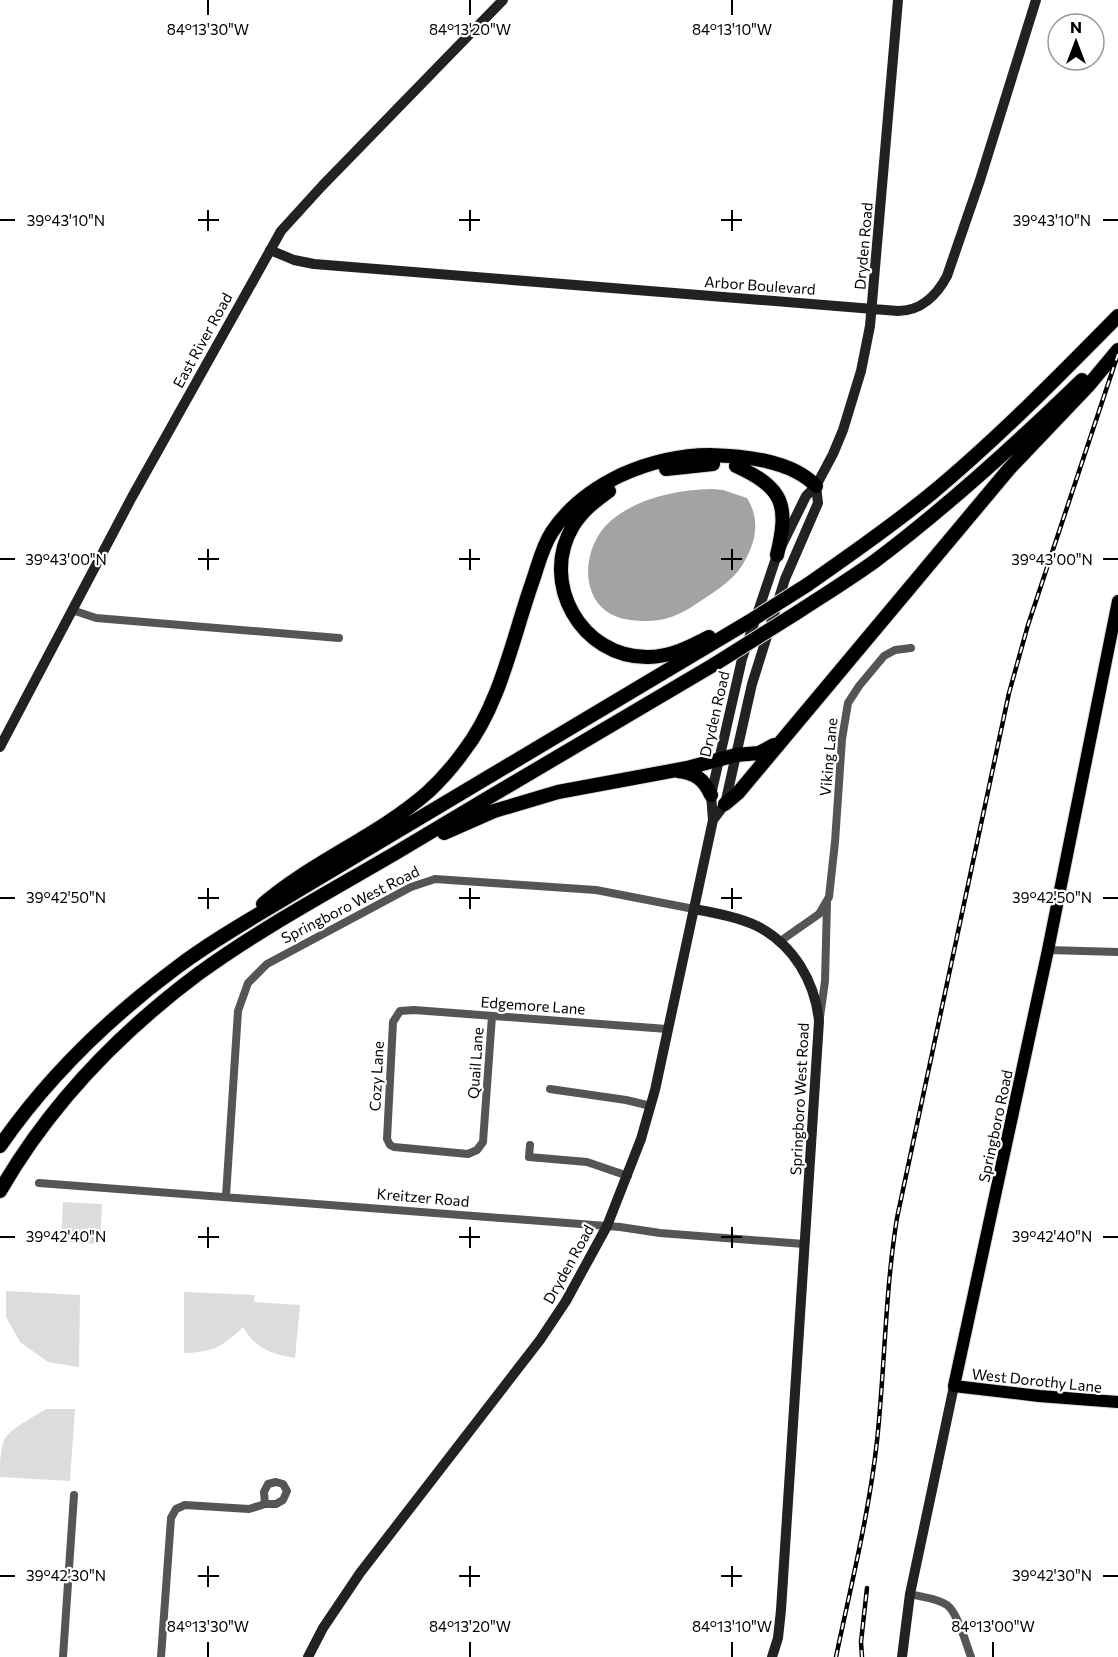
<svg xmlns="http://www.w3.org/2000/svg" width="1118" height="1657" font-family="Commissioner,sans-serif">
<rect width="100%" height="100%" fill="#fff"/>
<path fill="#dcdcdc" d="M63 1202 102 1204 100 1244 61 1242Z
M6 1291 80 1295 79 1367 48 1362 20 1342 6 1317Z
M184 1292 255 1295 254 1302 300 1305 295 1358C271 1354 256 1349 243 1327 222 1347 214 1352 184 1353Z
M46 1409H75L70 1481 0 1477C0 1466 0 1450 4 1440 12 1427 34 1417 46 1409Z"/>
<path fill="#a3a3a3" d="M712 489 723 490 747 498C762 522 755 547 739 570 728 584 711 594 696 604 679 616 662 622 641 621 629 620 617 619 606 611 577 589 586 540 613 519 641 497 677 490 712 489Z"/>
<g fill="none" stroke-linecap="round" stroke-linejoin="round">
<g stroke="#dbdbdb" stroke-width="14">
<path id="primary" d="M1118 601 1048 950 954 1386 1039 1396 1118 1402"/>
</g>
<g stroke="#dbdbdb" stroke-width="16">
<path id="highway" d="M736 466C784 488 789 505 777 555
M666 469 713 464
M609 491C595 501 582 511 573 526 539 582 581 658 648 657 670 657 690 647 709 637
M807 585C850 555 892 526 932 493 997 439 1059 376 1118 316
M798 612C824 595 850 579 875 561 948 506 1017 443 1082 380
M678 771C695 773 704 779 711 795
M725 804 738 793 1009 469 1088 386 1118 350
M444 833 494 811 558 792 687 768 736 755 759 753 774 745
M263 904C313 861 378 836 428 792 441 780 454 765 464 751 500 705 513 637 532 583 538 566 542 547 552 532 569 506 594 488 621 475 648 463 680 455 710 455 744 456 791 460 816 486
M0 1146C47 1078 109 1018 176 968 214 939 258 915 299 890L755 618
M0 1191C49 1106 119 1033 198 974 261 928 331 891 399 851 504 788 610 726 715 664"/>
</g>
<path stroke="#555" stroke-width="8" d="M72 610 96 618 339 638
M779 942 819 914 829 897 835 842 842 739 848 703 859 686 884 656 895 650 911 648
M1048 950 1118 952
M492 1016 483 1142 477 1150 468 1154 394 1147 390 1145 387 1139 393 1022 400 1011 414 1010 667 1029
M820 1017 825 981 827 903
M550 1089 626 1100 651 1106
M530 1145 529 1157 587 1162 628 1176
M39 1183 620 1227 660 1233 804 1244
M226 1196 238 1011 248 983 267 964 411 887 435 879 596 890 694 909
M910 1594C921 1597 937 1598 947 1605 958 1613 966 1644 971 1657
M63 1657 74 1495
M161 1657 171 1518 176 1509 185 1505 249 1509 265 1504H276L283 1500 287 1491 283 1484 276 1482 268 1484 264 1492 265 1504"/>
<path stroke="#222" stroke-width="10" d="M270 250 294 260 314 264 898 311C921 311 937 295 947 276L980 180 1036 0
M0 747 132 497 281 231 322 186 503 0
M713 820 725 804 752 684 785 579 818 503 816 486
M694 909C715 913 738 917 757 926 794 945 815 982 819 1021L781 1610 778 1638 772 1657
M308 1657 323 1628 360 1573 540 1340 566 1301 607 1226 641 1139 655 1090 713 820 711 795 742 659 777 555 806 496 816 486 833 454 843 430 861 371 870 326 898 0
M902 1657 910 1594 954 1386"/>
<use href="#primary" stroke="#000" stroke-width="12"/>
<use href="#highway" stroke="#000" stroke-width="14"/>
<g stroke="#000" stroke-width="4.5">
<path id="rail" d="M836 1657C851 1585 869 1514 877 1441 885 1366 885 1292 897 1218L1009 693 1028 625 1118 354
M862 1657 861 1642 867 1588"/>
</g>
<use href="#rail" stroke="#fff" stroke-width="2" stroke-dasharray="7" stroke-linecap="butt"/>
<g stroke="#dbdbdb" stroke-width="16" stroke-linecap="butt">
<path id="highway-bridge" d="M755 618 807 585
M715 664 798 612"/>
</g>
<use href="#highway-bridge" stroke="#000" stroke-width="14"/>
</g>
<path fill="none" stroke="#000" stroke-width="2" d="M208 0V15M470 0V15M732 0V15M208 210V231M470 210V231M732 210V231M0 220H15M198 220H219M459 220H480M721 220H742M1103 220H1118M208 549V570M470 549V570M732 549V570M0 559H15M198 559H219M459 559H480M721 559H742M1103 559H1118M208 888V909M470 888V909M732 888V909M0 898H15M198 898H219M459 898H480M721 898H742M1103 898H1118M208 1227V1248M470 1227V1248M732 1227V1248M0 1237H15M198 1237H219M459 1237H480M721 1237H742M1103 1237H1118M208 1566V1587M470 1566V1587M732 1566V1587M0 1576H15M198 1576H219M459 1576H480M721 1576H742M1103 1576H1118M208 1642V1657M470 1642V1657M732 1642V1657M993 1642V1657"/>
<g text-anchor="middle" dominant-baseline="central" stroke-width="4.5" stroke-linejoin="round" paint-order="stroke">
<g font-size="15" fill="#000" stroke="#fff">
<text transform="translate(863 246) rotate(-85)">Dryden Road</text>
<text transform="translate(760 285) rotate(4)">Arbor Boulevard</text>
<text transform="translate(202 340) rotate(-61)">East River Road</text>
<text transform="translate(714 714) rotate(-77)">Dryden Road</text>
<text transform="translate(828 757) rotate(-85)">Viking Lane</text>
<text transform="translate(350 904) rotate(-27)">Springboro West Road</text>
<text transform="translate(533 1005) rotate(4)">Edgemore Lane</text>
<text transform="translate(475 1063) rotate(-86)">Quail Lane</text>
<text transform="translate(376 1076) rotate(-87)">Cozy Lane</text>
<text transform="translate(799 1099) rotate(-87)">Springboro West Road</text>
<text transform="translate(995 1126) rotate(-78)">Springboro Road</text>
<text transform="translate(423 1197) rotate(5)">Kreitzer Road</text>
<text transform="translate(568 1264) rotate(-61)">Dryden Road</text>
<text transform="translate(1037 1380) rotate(6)">West Dorothy Lane</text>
</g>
</g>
<g font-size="15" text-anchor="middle" fill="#000" stroke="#fff" stroke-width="4.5" stroke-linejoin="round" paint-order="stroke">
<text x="208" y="35">84°13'30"W</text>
<text x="470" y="35">84°13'20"W</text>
<text x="732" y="35">84°13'10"W</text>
<text x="66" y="226">39°43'10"N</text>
<text x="1052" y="226">39°43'10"N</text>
<text x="66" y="565">39°43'00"N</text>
<text x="1052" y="565">39°43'00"N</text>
<text x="66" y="903">39°42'50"N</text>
<text x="1052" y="903">39°42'50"N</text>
<text x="66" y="1242">39°42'40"N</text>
<text x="1052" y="1242">39°42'40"N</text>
<text x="66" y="1581">39°42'30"N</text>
<text x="1052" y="1581">39°42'30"N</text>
<text x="208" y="1632">84°13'30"W</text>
<text x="470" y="1632">84°13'20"W</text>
<text x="732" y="1632">84°13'10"W</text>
<text x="993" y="1632">84°13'00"W</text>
</g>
<g transform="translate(1076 42)"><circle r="28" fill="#ffffff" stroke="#999999" stroke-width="1.5"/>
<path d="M0-4.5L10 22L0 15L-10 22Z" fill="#000000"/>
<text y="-9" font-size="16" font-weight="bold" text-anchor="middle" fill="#000000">N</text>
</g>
</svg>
